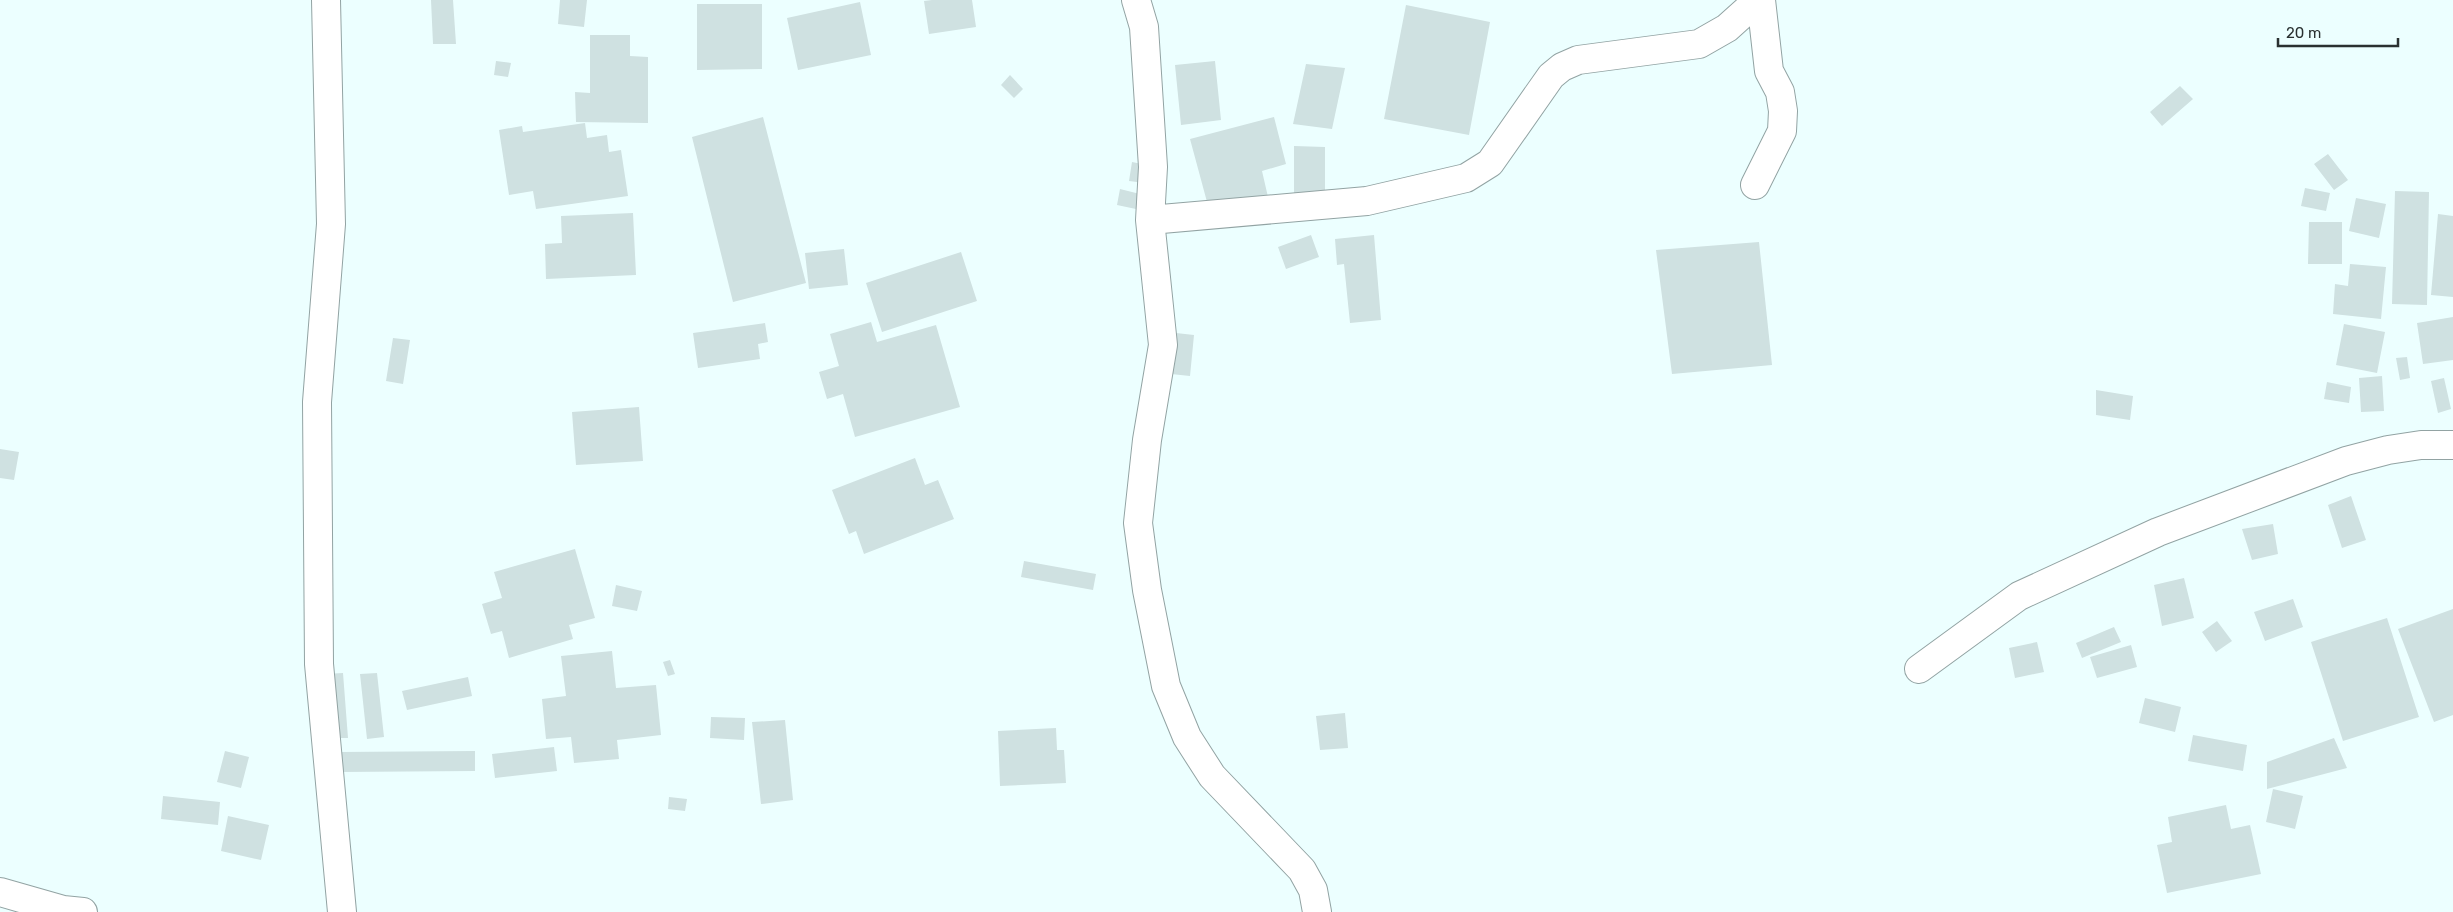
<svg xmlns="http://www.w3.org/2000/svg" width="2453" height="912" font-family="Rubik,sans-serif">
<rect width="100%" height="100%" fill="#ecffff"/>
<path fill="#cfe1e1" d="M431 0H453L456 44H433Z
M560 0H587L584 27 558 24Z
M932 0H972L976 27 929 34 924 1Z
M860 2 871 55 798 70 787 18Z
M697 4H762V69L697 70Z
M1406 5 1490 22 1469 135 1384 119Z
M590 35H630V56L648 57V123L576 122 575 92 590 93Z
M496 61 511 63 508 77 494 75Z
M1215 61 1221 120 1181 125 1175 65Z
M1306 64 1345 68 1332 129 1293 124Z
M1010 75 1023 89 1014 98 1001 85Z
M2180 86 2193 99 2162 126 2150 112Z
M763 117 806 283 733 302 692 137Z
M1274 117 1286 164 1262 171 1268 197 1210 213 1190 139Z
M585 123 587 138 607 135 609 152 621 150 628 196 536 209 533 191 509 195 499 130 522 126 523 132Z
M1294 146 1325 147V194L1294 193Z
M2328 154 2348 180 2334 190 2314 164Z
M1132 162 1147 165 1145 183 1129 181Z
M2305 188 2330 193 2326 211 2301 206Z
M1120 189 1140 194 1136 209 1117 205Z
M2395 191 2429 192 2427 305 2392 304Z
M2356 198 2386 204 2379 238 2349 231Z
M633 213 636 275 546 279 545 244 562 243 561 216Z
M2438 214 2453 216V297L2431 295Z
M2309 222H2342V264H2308Z
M1311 235 1319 257 1286 269 1278 247Z
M1374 235 1381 320 1350 323 1344 264 1337 265 1335 239Z
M1759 242 1772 365 1672 374 1656 250Z
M844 249 848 285 809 289 805 253Z
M961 252 977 301 882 332 866 283Z
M2350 264 2386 267 2381 319 2333 314 2335 284 2348 286Z
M2453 317V360L2423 364 2417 323Z
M871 322 877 342 936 325 960 407 855 437 843 394 827 399 819 372 839 366 830 334Z
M765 323 768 342 758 344 760 359 698 368 693 333Z
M2344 324 2385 332 2377 373 2336 365Z
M1176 333 1194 335 1190 376 1171 374Z
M393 338 410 340 403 384 386 381Z
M2407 357 2410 378 2400 380 2396 358Z
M2382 376 2384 411 2361 412 2359 378Z
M2444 378 2451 409 2438 413 2431 381Z
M2327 382 2351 387 2349 403 2324 399Z
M2096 390 2133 396 2130 420 2096 415Z
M639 407 643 461 576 465 572 412Z
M0 449 19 452 14 480 0 478Z
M915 458 925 485 938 480 954 519 864 554 856 531 849 534 832 490Z
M2351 496 2366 540 2342 548 2328 505Z
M2273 524 2278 554 2252 560 2242 529Z
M575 549 595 618 569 625 573 639 509 658 502 631 491 634 482 604 502 598 494 572Z
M1024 561 1096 574 1093 590 1021 577Z
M2184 578 2194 618 2162 626 2154 585Z
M616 585 642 591 637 611 612 606Z
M2293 599 2303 627 2265 641 2254 612Z
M2453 609V715L2434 722 2398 629Z
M2387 618 2419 717 2343 741 2311 642Z
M2217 621 2232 641 2216 652 2202 632Z
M2114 627 2121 642 2082 658 2076 643Z
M2037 642 2044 672 2015 678 2009 648Z
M2131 645 2137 667 2097 678 2090 657Z
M612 651 616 688 656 685 661 735 617 740 619 759 574 763 571 737 546 739 542 699 566 696 561 656Z
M670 660 675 674 668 676 663 662Z
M343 673 348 738H330L325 674Z
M377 673 384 737 367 739 360 674Z
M468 677 472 696 407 710 402 691Z
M2145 698 2181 707 2175 732 2139 723Z
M1345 713 1348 748 1320 750 1316 716Z
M711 717 745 718 744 740 710 738Z
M785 720 793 800 761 804 752 722Z
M1056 728 1057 750H1064L1066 783 1000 786 998 731Z
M2193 735 2247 745 2243 771 2188 761Z
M2334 738 2347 768 2267 789V762Z
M554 747 557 771 495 778 492 754Z
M225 751 249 757 241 788 217 782Z
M475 751V771L339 772V752Z
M2273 789 2303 796 2295 829 2266 822Z
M163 796 220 802 218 825 161 819Z
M669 797 687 799 685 811 668 809Z
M2226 805 2231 829 2250 825 2261 874 2167 893 2157 845 2172 842 2168 817Z
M228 816 269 825 261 860 221 851Z"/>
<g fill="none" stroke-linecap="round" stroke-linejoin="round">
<g stroke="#92a3a3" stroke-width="30">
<path id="minor" d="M326 0 331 224 317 402 319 664 342 912
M1136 0 1144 27 1153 167 1150 220 1163 345 1147 440 1138 523 1147 590 1166 686 1187 737 1212 776 1302 870 1313 890 1317 912
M1755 185 1782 131 1783 111 1780 92 1769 71 1761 0
M1150 220 1367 201 1466 178 1490 163 1551 76 1562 67 1578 60 1699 44 1727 28 1758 0
M1919 669 2019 596 2158 532 2346 461 2388 450 2421 445H2453
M0 892 63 910 83 912"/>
</g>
<use href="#minor" stroke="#fff" stroke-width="28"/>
</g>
<path d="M2278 38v8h120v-8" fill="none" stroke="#2a3131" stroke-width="2.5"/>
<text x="2286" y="38" font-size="15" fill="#2a3131" stroke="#ecffff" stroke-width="4" paint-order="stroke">20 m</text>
</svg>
